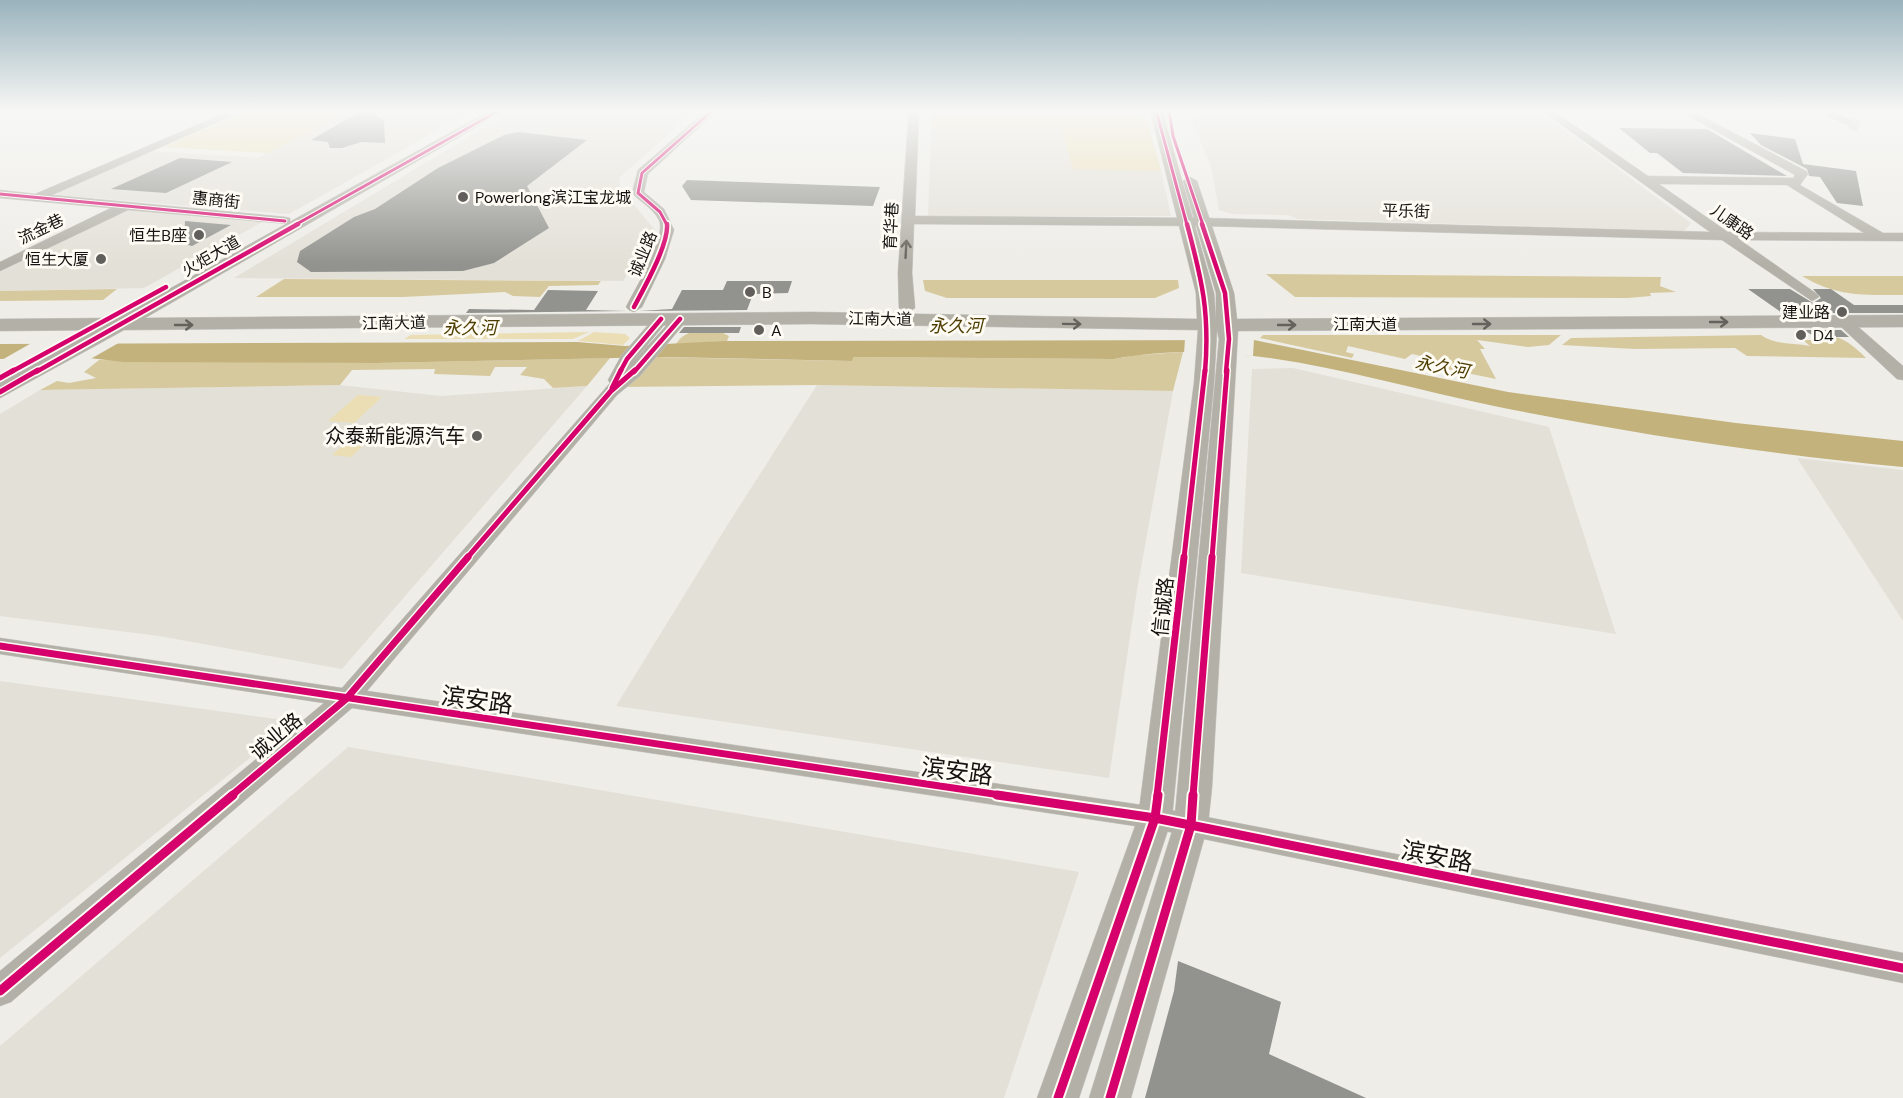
<svg xmlns="http://www.w3.org/2000/svg" width="1903" height="1098" font-family="'DM Sans','Noto Sans SC',sans-serif">
<rect width="100%" height="100%" fill="#eeede8"/>
<path fill="#e3e0d7" d="M355 110 470 112 289 214 57 195 58 192 152 151 258 158Z
M540 110 694 112 619 178 620 188 655 230 623 281 234 278 500 118Z
M932 114H1134L1146 117 1158 157 1171 216H928Z
M1205 115H1531L1548 117 1691 223 1684 231 1297 219 1288 215 1232 214 1219 210 1211 166 1191 119Z
M134 209 264 221 144 288 0 291V270L119 212Z
M1293 368 1549 427 1616 634 1241 573 1252 369Z
M340 385 441 396 587 386 342 669 159 636 0 616V414L40 390Z
M817 385 1173 391 1137 590 1109 778 616 706 728 524Z
M1797 458 1903 470V621Z
M0 681 284 720 261 749 0 958Z
M348 747 1079 872 1004 1098H0V1046Z"/>
<path fill="#ebdeb4" d="M248 110H355L268 153 164 147Z
M932 114H1134L1146 117 1161 171 1073 169 1061 127 932 126Z
M589 332 573 339H404L411 335Z
M594 332 625 334 630 338 623 345 578 341Z
M358 395 382 397 354 423 328 421Z
M358 431 377 433 351 457 332 455Z"/>
<path fill="#d7c99e" d="M1266 274 1661 277 1660 286 1676 292 1650 293 1651 296 1628 298 1295 297Z
M1802 276H1903V295C1864 295 1837 297 1802 276Z
M284 279 601 281 598 285 549 286 540 297 513 296 505 292 403 297H256Z
M923 280H1178L1179 288 1155 298H947L925 291Z
M117 289 103 300 0 301V291Z
M719 331 729 336 727 341 676 344C686 328 702 331 719 331Z
M1813 333C1840 336 1847 339 1866 358L1747 356 1735 348 1635 349 1562 345 1571 338 1761 335C1775 345 1793 343 1810 346L1803 340H1821Z
M1263 335H1561L1549 345 1528 347 1477 340 1485 349H1480L1496 379 1437 367 1434 359 1412 354 1405 359 1348 346 1346 352 1354 354 1352 358 1260 338Z
M1183 352 1173 391 817 385 620 387 654 357 852 361V357L1114 359 1138 355Z
M610 358 587 386 553 388 544 379 520 375 527 367H495L490 376 434 374 435 369 352 370 340 385 40 390 57 381 69 383 96 378 84 372 99 360 377 363Z"/>
<path fill="#c3b27c" d="M1254 340 1508 392 1736 423 1903 441V467C1766 454 1629 433 1494 406 1371 381 1239 334 1114 359L853 357 852 361 665 357 377 363 124 362 80 357 0 359V344L577 342 625 346 724 341Z"/>
<path fill="#eeede8" d="M1185 339H1254L1253 356 1184 353Z
M35 341H122L87 361H0Z"/>
<path fill="#92928e" d="M361 111 372 112 384 121 385 143 361 142 342 148H330L328 142 311 140Z
M1619 128 1707 129 1787 176 1683 173 1657 153H1650Z
M518 132 587 140 527 186 549 228 494 263 463 271 311 272 297 262 300 251 354 217 375 209 438 168 504 135Z
M1750 133 1795 139 1803 164 1856 171 1863 206 1837 203 1820 177 1809 176 1807 169 1761 145Z
M180 158 232 162 166 193 111 189Z
M687 180 880 187 873 206 691 200 682 186Z
M185 221 231 225 192 246 184 244Z
M727 281H792L788 293 753 294 747 310 639 311 672 309 682 290H723Z
M1748 289H1790L1813 303 1821 298 1813 289H1831L1854 305H1903V313H1782Z
M548 290 598 291 586 310 627 311 466 313 469 309 534 310Z
M684 327H741L739 333H679Z
M1804 330H1841L1849 337H1815Z
M1178 961 1281 1002 1269 1054 1366 1098H1145L1174 991Z"/>
<g fill="none" stroke-linecap="round" stroke-linejoin="round">
<path stroke="#cdccc8" stroke-width="11" stroke-dasharray="11 6" stroke-linecap="butt" d="M1849 122 1859 127"/>
<g stroke="#cac9c6" stroke-width="1">
<path id="minor" d="M232 110H245L52 195 285 217 290 218V224L128 210 0 271V262L111 208 0 198V190L35 194Z
M707 110H718L648 174 644 192 664 209 674 230 665 259 642 307 634 312 629 310 626 307C635 289 667 237 659 220 653 208 640 202 632 193L638 170Z
M909 110H919L915 216 1204 218 1710 232 1541 110H1552L1648 176 1793 178 1795 175 1678 110H1690L1806 171 1808 174 1800 185 1883 233H1903V241L1740 240 1817 294 1819 297 1812 301 1722 240 1204 226 914 224 912 273 915 308 907 313 899 308 898 273ZM1659 184 1787 185 1864 233 1728 232Z
M1821 110H1831L1854 122 1845 124 1821 113Z
M661 314 669 319 633 362 675 316 680 314 688 319 640 376 617 395 367 691 1155 807 1903 953V983L1155 829 352 708 11 1002 0 1006V971L324 703 0 654V638L342 688 610 383 608 380 621 356 656 316Z
M1843 316 1848 318 1903 366V380L1897 379 1838 324 1835 321Z"/>
</g>
<g stroke="#cac9c6" stroke-width="1">
<path id="major" d="M491 110H506L145 318 811 312 1197 319 1196 293 1150 110H1162L1214 293 1216 319V293L1183 181 1190 177 1197 181 1234 293 1237 319 1903 315V327L1238 331 1212 787 1208 825 1131 1098H1089L1174 825 1219 339 1217 330 1214 383 1172 818 1079 1098H1037L1138 818 1194 383 1198 330 811 324 124 330 0 398V383L96 330 0 331V319L117 318Z
M1743 110H1903V112L1749 114Z"/>
</g>
<use href="#minor" fill="#b2b0a7" fill-rule="evenodd"/>
<use href="#major" fill="#b3b1a7" fill-rule="evenodd"/>
<g stroke="#fdfbf3" stroke-width="5">
<path id="cycleway-far4" d="M1156 110 1187 225
M1169 110 1173 136 1203 225
M1749 110H1898
M0 194 285 221
M295 225 500 110
M667 225 660 212 638 193 642 173 713 110"/>
</g>
<g stroke="#fdfbf3" stroke-width="8">
<path id="cycleway-far3" d="M1187 224C1202 280 1210 313 1205 372
M1202 224 1225 293 1229 339 1226 372
M634 307C644 288 669 244 667 224
M11 372 166 287
M36 372 298 224
M620 372 627 359 661 319
M634 372 680 319"/>
</g>
<g stroke="#fdfbf3" stroke-width="8">
<path id="cycleway-far2" d="M0 378 14 370
M612 388 621 370
M0 392 38 370
M467 558 611 391 635 370
M1184 558 1205 370
M1212 558 1227 370"/>
</g>
<g stroke="#fdfbf3" stroke-width="10">
<path id="cycleway-far1" d="M0 646 1007 796
M231 796 346 699 468 557
M1157 796 1184 557
M1193 796 1212 557"/>
</g>
<g stroke="#fdfbf3" stroke-width="13">
<path id="cycleway" d="M997 795 1155 818 1903 968
M0 991 233 795
M1058 1098 1155 818 1158 795
M1110 1098 1191 825 1193 795"/>
</g>
<use href="#cycleway-far4" stroke="#d6006c" stroke-width="3"/>
<use href="#cycleway-far3" stroke="#d6006c" stroke-width="4.5"/>
<use href="#cycleway-far2" stroke="#d6006c" stroke-width="5"/>
<use href="#cycleway-far1" stroke="#d6006c" stroke-width="7"/>
<use href="#cycleway" stroke="#d6006c" stroke-width="9"/>
</g>
<defs><path id="oneway-shaft" d="M-6 0H5M1.5-3L5.5 0L1.5 3" fill="none" stroke-width="1.6" stroke-linecap="round" stroke-linejoin="round" transform="scale(1.5)"/></defs>
<use stroke="#63625c" href="#oneway-shaft" transform="translate(906 249) rotate(-87)"/>
<g stroke="#64625c">
<use href="#oneway-shaft" transform="translate(1719 322)"/>
<use href="#oneway-shaft" transform="translate(1072 324) rotate(1)"/>
<use href="#oneway-shaft" transform="translate(1482 324)"/>
<use href="#oneway-shaft" transform="translate(184 325)"/>
<use href="#oneway-shaft" transform="translate(1287 325)"/>
</g>
<linearGradient id="sky" x2="0" y2="1"><stop stop-color="#99b3bd"/><stop offset="0.42" stop-color="#f7f7f5"/><stop offset="1" stop-color="#f7f7f5" stop-opacity="0"/></linearGradient>
<rect width="1903" height="264" fill="url(#sky)"/>
<g fill="#605f5c" stroke="#fdfbf3" stroke-width="2">
<circle cx="463" cy="197" r="6"/>
<circle cx="199" cy="235" r="6"/>
<circle cx="101" cy="259" r="6"/>
<circle cx="750" cy="292" r="6"/>
<circle cx="1842" cy="312" r="6"/>
<circle cx="759" cy="330" r="6"/>
<circle cx="1801" cy="335" r="6"/>
<circle cx="477" cy="436" r="6"/>
</g>
<g text-anchor="middle" dominant-baseline="central" stroke-width="6" stroke-linejoin="round" paint-order="stroke">
<g font-size="16" fill="#141311" stroke="#fdfbf3" text-anchor="start">
<text x="475" y="197">Powerlong滨江宝龙城</text>
<text x="187" y="235" text-anchor="end">恒生B座</text>
<text x="89" y="259" text-anchor="end">恒生大厦</text>
<text x="762" y="292">B</text>
<text x="1830" y="312" text-anchor="end">建业路</text>
<text x="771" y="330">A</text>
<text x="1813" y="335">D4</text>
</g>
<g font-size="16" fill="#141311" stroke="#fdfbf3">
<text transform="translate(216 200) rotate(6)">惠商街</text>
<text transform="translate(1406 211) rotate(2)">平乐街</text>
<text transform="translate(1732 222) rotate(35)">儿康路</text>
<text transform="translate(891 226) rotate(-87)">育华巷</text>
<text transform="translate(41 229) rotate(-26)">流金巷</text>
<text transform="translate(643 254) rotate(-68)">诚业路</text>
<text transform="translate(211 256) rotate(-30)">火炬大道</text>
<text transform="translate(880 319) rotate(1)">江南大道</text>
<text transform="translate(394 323) rotate(-1)">江南大道</text>
<text x="1365" y="324">江南大道</text>
</g>
<g font-size="18" font-style="italic" fill="#4e3d00" stroke="#fdfbf3">
<text x="956" y="326">永久河</text>
<text x="470" y="328">永久河</text>
<text transform="translate(1442 367) rotate(11)">永久河</text>
</g>
<g font-size="20" fill="#141311" stroke="#fdfbf3" text-anchor="end">
<text x="465" y="436">众泰新能源汽车</text>
</g>
<g font-size="20" fill="#141311" stroke="#fdfbf3">
<text transform="translate(1163 607) rotate(-84)">信诚路</text>
<text transform="translate(276 736) rotate(-40)">诚业路</text>
</g>
<g font-size="24" fill="#141311" stroke="#fdfbf3">
<text transform="translate(477 700) rotate(8)">滨安路</text>
<text transform="translate(957 771) rotate(8)">滨安路</text>
<text transform="translate(1437 856) rotate(11)">滨安路</text>
</g>
</g>
</svg>
